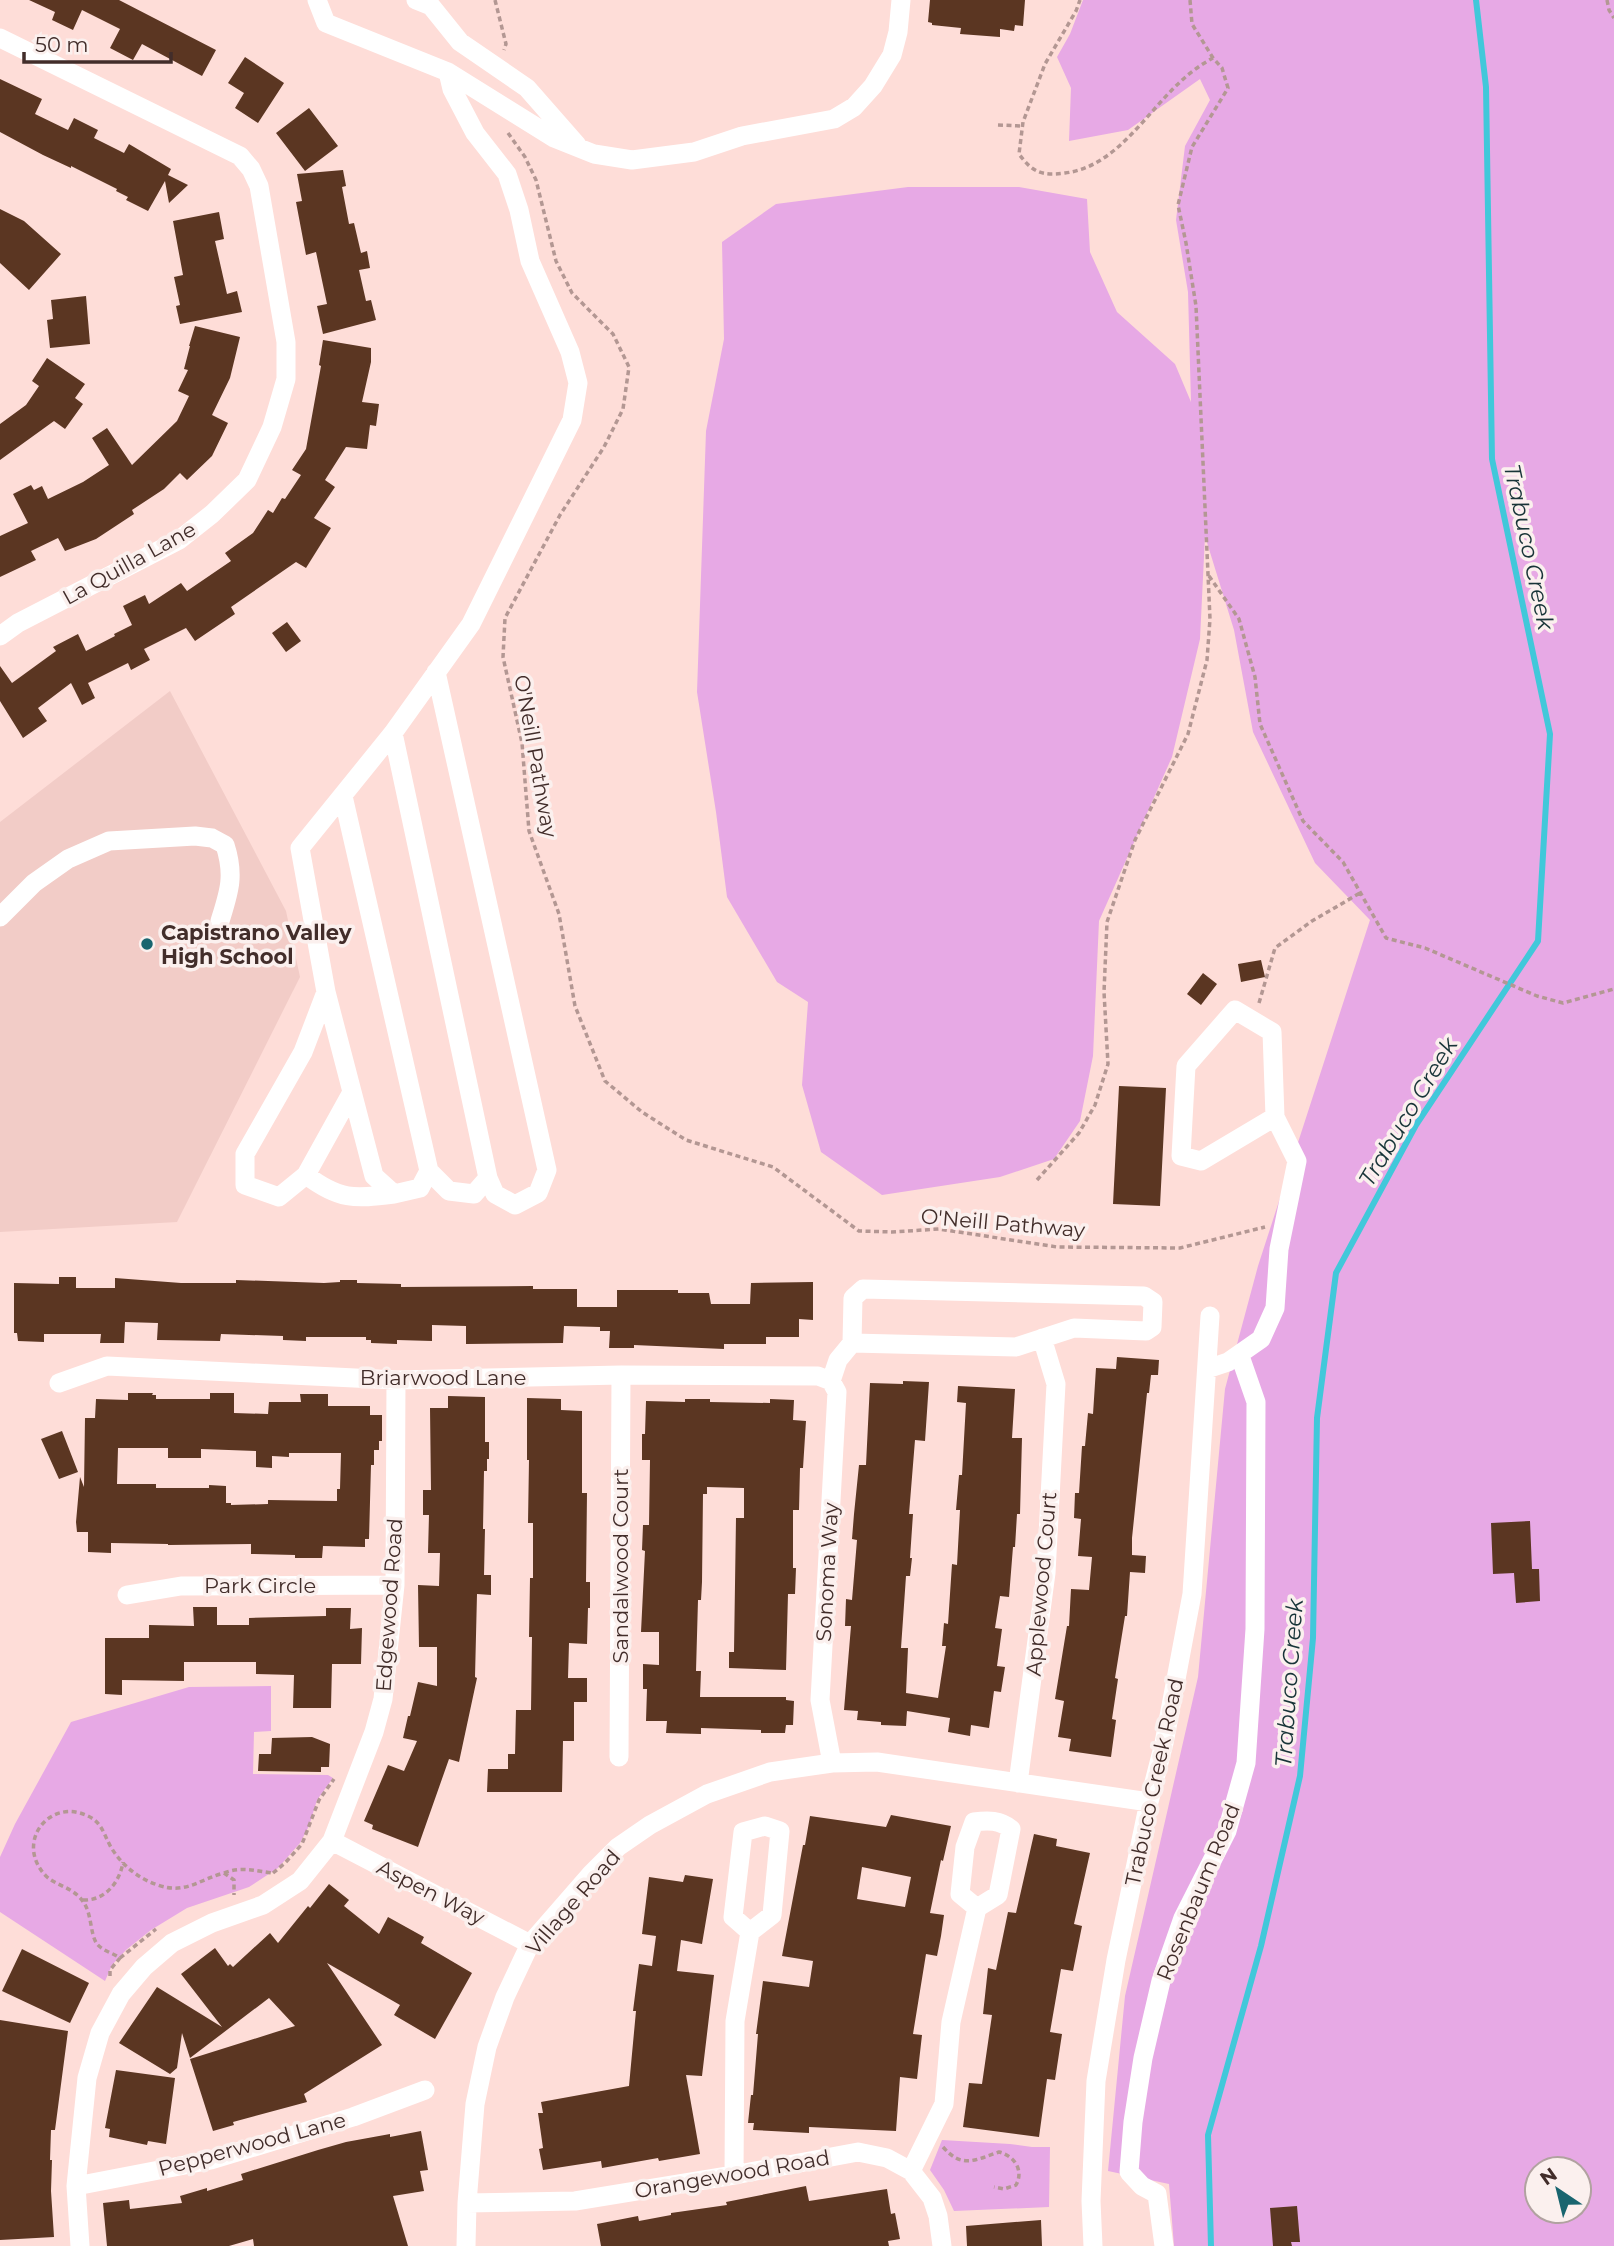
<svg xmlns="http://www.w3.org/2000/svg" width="1614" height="2246" font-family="Montserrat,sans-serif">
<rect width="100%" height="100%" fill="#feddd8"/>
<path fill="#f2ccc7" d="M170 691 286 911 300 977 177 1222 0 1232V822Z"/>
<path fill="#e7a9e5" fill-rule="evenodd" d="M1083 0H1614V2246H1174L1169 2184 1108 2171 1125 1996 1198 1677 1225 1389 1258 1266 1370 920 1315 863 1253 732 1234 630 1205 536 1200 639 1172 757 1099 921 1093 1056 1080 1121 1054 1159 1000 1177 882 1195 821 1152 802 1085 808 1002 777 982 727 897 716 812 697 692 706 431 724 339 722 242 776 204 908 187H1019L1087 199 1090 252 1117 312 1175 364 1191 402 1188 292 1176 220 1185 146 1210 100 1200 79 1128 130 1069 141 1071 88 1057 57 1070 34ZM1537 2169H1579V2211H1537Z
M271 1686V1731L254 1732 253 1774 328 1775 333 1778 317 1800 309 1826 300 1843 278 1868 249 1887 187 1908 151 1930 126 1950 112 1965 105 1981 0 1912V1857L15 1824 71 1722 189 1687Z
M942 2140 1010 2144 1032 2147H1050L1049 2207 954 2211 944 2190 930 2170Z"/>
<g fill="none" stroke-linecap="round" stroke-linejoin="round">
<path stroke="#41c8da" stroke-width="6" d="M1211 2246 1208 2135 1261 1946 1300 1776 1313 1638 1317 1418 1336 1273 1416 1125 1538 941 1550 734 1492 459 1486 87 1476 0"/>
</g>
<path fill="#5b3622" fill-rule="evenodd" d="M29 0H119L216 50 202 76 142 44 133 60 110 48 120 29 82 10 73 30 52 20 55 12Z
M930 0H1025L1023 26 1015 25 1014 31 1000 29V37L960 34 961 28 932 25V23L928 22Z
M245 57 284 83 258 123 235 108 244 93 228 83Z
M0 79 42 99 35 114 68 130 74 118 98 130 94 138 124 153 129 144 171 169 168 175 188 185 169 203 165 181 148 211 126 200 128 197 116 191 117 189 71 166V168L43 155 0 132Z
M309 108 338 146 305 171 276 133Z
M343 170 346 186 342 187 349 224 354 223 361 253 367 251 370 268 359 270 366 301 371 300 376 320 323 334 317 306 327 304 316 252 306 255 296 202 302 201 297 174Z
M0 209 24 221 61 254 29 290 0 263Z
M219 212 224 239 215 241 227 294 237 291 242 312 180 324 176 306 180 305 174 277 183 275 173 221Z
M86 296 90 344 50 348 47 320 53 319 51 300Z
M195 326 240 337 230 378 212 415 228 423 212 456 187 480 180 473 164 489 132 510 134 514 96 539 65 551 58 538 31 551 36 560 0 577V536L28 523 13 494 31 485 34 490 42 486 48 499 83 482 109 465 92 438 107 428 132 465 177 421 189 396 178 391 188 370 184 369 190 346H189Z
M323 340 371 348V362L362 402 379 404 376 426 370 425 367 449 346 447 325 480 335 487 314 518 331 528 306 568 296 562 231 607 235 614 195 641 186 628 144 649 150 660 131 670 128 663 88 683 95 698 82 705 71 683 38 708 47 721 23 738 0 701V666L12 683 56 651 53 647 78 634 86 651 115 636 114 634 132 625 123 606 145 595 149 604 181 583 187 591 231 561 225 553 253 533 268 510 273 513 282 498 285 499 301 475 292 470 306 449 321 366 319 365Z
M47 358 85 384 75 398 83 404 65 429 54 421 0 460V424L26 405 39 386 32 381Z
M287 622 301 641 286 652 272 633Z
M1261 960 1265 977 1241 982 1238 964Z
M1203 973 1217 984 1201 1005 1187 994Z
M1119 1086 1166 1088 1160 1206 1113 1204Z
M59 1277H76V1288H115V1278L181 1283H236V1280L324 1283 340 1282V1280H357V1283L401 1284V1287L533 1286V1289H577V1307H617V1290H678V1293H709L711 1304H750L751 1283 813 1282V1320L799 1319V1337H766V1344H724V1349L634 1345V1348H609L610 1331H600V1327L564 1326 563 1343 466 1344V1326L432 1325V1341L397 1340V1344L371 1343V1340H366V1337H306V1341L283 1340V1336L221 1334 220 1341 157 1340 158 1323 125 1322 124 1343H100L101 1334H44V1342L18 1341 17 1333H14V1283L59 1284Z
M1117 1357 1159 1360 1158 1375H1151L1149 1393H1147L1132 1538V1555L1146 1556 1145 1573 1130 1572 1127 1616H1125L1115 1678 1118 1679 1112 1719 1116 1720 1111 1757 1069 1751 1071 1739 1058 1737 1064 1701 1055 1699 1067 1626H1069L1071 1589 1089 1590 1092 1557 1078 1556 1081 1519 1074 1518 1075 1493H1079L1082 1446H1085L1088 1413 1093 1414 1096 1368 1116 1369Z
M903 1381 929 1382 925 1441 915 1440 909 1514H913L910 1558H912L910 1576H906L901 1648H908L906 1693 938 1698 946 1646H942L944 1623 948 1624 952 1564 957 1565 960 1510H956L959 1475H962L966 1403 957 1402 958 1386 1015 1389 1012 1438H1022L1020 1514H1017L1015 1547H1013L1009 1597 1000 1596 995 1628 1002 1629 997 1666 1005 1667 1001 1692 994 1691 989 1728 971 1725 970 1736 948 1732 950 1718 907 1711 906 1726 881 1725V1722L857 1720 858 1711 844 1710 851 1626H845L846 1599 852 1600 857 1540 852 1539 854 1514 859 1465H866L870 1383 903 1384Z
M128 1393H153L152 1395H156V1399H210V1393H234V1413L268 1414 269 1402H301L300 1394H328V1406H370V1415H382V1441H379V1450H374V1465H371L369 1539H365V1547L323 1546 322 1558H295V1555L251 1554V1544L168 1545V1544L111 1543V1553L88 1552V1532H77L76 1522 80 1477 84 1487 85 1418H95L96 1399 128 1400ZM118 1448H168V1458H201V1449L256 1451V1467L272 1468V1456L289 1457V1453H341L340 1489H337V1501L268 1500V1504L231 1505V1503H226V1486L209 1485V1488H156V1484H117Z
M448 1396 485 1397V1442H489V1459H487V1471H484L483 1529H485L484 1575H491V1595L477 1594 475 1677 477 1678 459 1762 449 1759 418 1847 372 1829 373 1825 364 1821 388 1765 404 1771 417 1741 403 1738 408 1716H410L418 1682 437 1686V1647H419L418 1585 439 1586 440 1553H428L429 1515H423V1490H431L430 1408H448Z
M527 1398 561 1399V1410L582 1411V1493H587L586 1582H590V1608H588L587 1644 569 1643 568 1678H587V1702H574V1741H563L562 1792H487L488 1769H508V1754H515L516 1710H531L532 1637H529L530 1578H533V1523H528L529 1460H527Z
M685 1399H710V1402L770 1403V1399L794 1400 793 1420 806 1421 803 1468H800L799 1510H793V1568H796L795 1594H788L786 1670 729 1668V1652H734L736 1518H744V1488L707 1487V1494H703L702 1582 701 1600H698L696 1671H701L700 1697H786V1700L794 1701 793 1725H786L785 1733H761V1730L701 1728V1734L666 1733 667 1721H646L647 1689H643V1664L659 1665V1632H641L645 1551 642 1550 643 1525H649L650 1460H642V1434H645L646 1401 685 1402Z
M62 1431 78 1472 59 1479 41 1439Z
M1530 1521 1532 1569H1539L1540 1601 1516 1603 1514 1573 1493 1574 1491 1523Z
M193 1607H217V1625H249V1618L326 1616V1608H351L350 1629 362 1628 361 1664H332L331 1708H293L294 1675 256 1674V1662H184V1681L122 1680V1695L105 1694V1638H149V1625L194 1626Z
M312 1737 330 1744 329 1767H321V1772L258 1771 259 1754H271L272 1738Z
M891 1815 951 1826 943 1861 941 1860 930 1913 944 1915 941 1936 937 1956 926 1954 913 2034 922 2035 917 2079 900 2077 896 2131 809 2127V2133L753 2130 754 2123H748L751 2095H753L758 2034H756L763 1981 809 1987 813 1961 782 1956 803 1845H805L810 1816 886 1827ZM862 1867 911 1877 905 1907 857 1899Z
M1034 1834 1057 1839 1056 1846 1090 1853 1074 1924 1082 1926 1073 1971 1061 1969 1050 2032 1062 2034 1055 2080 1047 2079 1039 2137 963 2127 969 2083 982 2084 992 2015 983 2014 988 1968 996 1970 1008 1912 1016 1913Z
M685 1875 713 1879 702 1944 681 1940 677 1971 714 1975 702 2076 686 2075 700 2154 659 2161 658 2158 602 2168 601 2161 543 2170 539 2149 543 2148 538 2113H543L541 2102 629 2086 636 2011H633L639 1964 652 1966 656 1936 642 1934 649 1877 683 1882Z
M329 1884 349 1900 344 1906 379 1934 388 1917 424 1937 421 1943 472 1973 435 2039 394 2015 400 2005 327 1963 382 2045 304 2094 307 2102 233 2122 234 2125 213 2131 190 2059 295 2026 269 1998 190 2058 182 2033 177 2068 170 2074 119 2043 157 1987 222 2027 181 1974 215 1948 228 1966 230 1964 233 1967 270 1933 278 1943 308 1906 310 1908Z
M22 1949 89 1983 70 2023 2 1991Z
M0 2020 68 2031 55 2130H51L50 2160H52L51 2191 54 2237 0 2240Z
M116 2070 175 2078 166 2144 148 2141 147 2145 109 2137 110 2129 105 2128Z
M421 2131 428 2170 420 2171 424 2191 393 2196 408 2246H254L253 2239 229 2246H107L103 2203 129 2200 130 2209 182 2203 180 2196 207 2188V2191L243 2180 241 2174 318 2150 346 2142 390 2134V2137Z
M806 2186 809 2201 887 2189 891 2214 895 2213 900 2239 888 2241 889 2246H601L597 2224 638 2216 639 2221 671 2215V2213L727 2205 726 2202Z
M1297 2206 1300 2242H1291L1292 2246H1273L1270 2208Z
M1041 2220 1042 2246H967L966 2226Z"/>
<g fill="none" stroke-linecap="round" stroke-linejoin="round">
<path stroke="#b39793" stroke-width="3.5" stroke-dasharray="5 3.5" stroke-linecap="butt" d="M495 0 506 44 504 50
M1190 0 1192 24 1213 58
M1607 0 1609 10 1614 18
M998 125 1022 126
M508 133 525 157 536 180 556 261 572 293 613 334 629 367 623 409 604 447 560 515 505 618 503 657 522 743 529 831 559 914 575 1006 605 1081 642 1112 686 1140 773 1167 859 1231 892 1232 939 1229 1057 1247 1180 1248 1265 1227
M1209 576 1239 619 1255 677 1260 724 1303 821 1343 862 1386 938 1425 948 1537 996 1563 1003 1614 989
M1259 1003 1275 948 1312 921 1360 893
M1037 1180 1079 1133 1095 1105 1108 1064 1104 992 1107 922 1135 840 1188 734 1207 660 1210 619 1196 306 1186 243 1178 205 1192 147 1228 88 1222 68 1213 58C1200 65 1188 74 1178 84 1144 116 1115 167 1065 173 1042 176 1033 173 1019 154L1023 122 1045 64 1076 11 1080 0
M224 1873C241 1866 256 1871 273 1873
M273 1873 285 1863 302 1844 319 1800 334 1779
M83 1900C105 1901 120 1882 123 1862
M120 1958 156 1929
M110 1976V1970L120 1958C113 1953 103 1951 97 1944 90 1934 92 1915 84 1903 74 1887 56 1886 46 1876 14 1843 49 1797 88 1816 103 1823 104 1836 112 1849 123 1866 139 1879 158 1885 185 1895 200 1879 224 1873L234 1880V1895
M943 2147C962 2169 975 2160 999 2152 1015 2156 1024 2171 1016 2185L1004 2189 994 2187"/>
<path stroke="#fff" stroke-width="19" d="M317 0 326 23 448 72 554 138 594 154 632 160 694 152 742 136 834 119 854 107 873 86 892 55 898 32 901 0
M416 0 431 6 460 42 527 88 577 145
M0 38 240 156 251 169 259 186 286 342V379L272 427 247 480 212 514 179 540 18 623 0 636
M393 733 488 1178 495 1194 515 1205 538 1193 547 1170 436 672
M343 796 429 1171 449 1191 474 1194 488 1178
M0 917 34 883 68 859 109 841 195 836 212 838 225 845C235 876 229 892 220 921
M326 992 303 1052 245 1154V1185L279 1197 306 1175 352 1092
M429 1171 420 1188 394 1194 374 1176 326 992 300 848 393 733 471 624 572 420 578 383 570 352 530 261 519 210 507 174 475 133 452 89 448 72
M306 1175C339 1200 354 1199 394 1194
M1207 1369 1228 1362 1261 1339 1275 1308 1279 1249 1297 1161 1275 1117 1272 1032 1235 1010 1186 1066 1181 1156 1201 1161 1275 1117
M831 1381 838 1360 852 1343 853 1298 863 1289 1144 1296 1153 1302 1152 1327 1146 1331 1074 1328 1016 1347 852 1343
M831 1381 837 1392 820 1700 832 1763
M59 1383 107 1366 396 1380 621 1375 818 1376 831 1381
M127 1595 181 1586 395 1585
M619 1757 621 1375
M1018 1783 1046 1573 1056 1384 1042 1338
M332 1841 530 1944
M911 2171 944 2104 951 2022 977 1908 998 1895 1011 1829C1000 1820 988 1820 974 1822L965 1847 960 1894 977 1908
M734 2175 735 2021 750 1932 772 1915 780 1831 765 1826 743 1832 733 1917 750 1932
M76 2186 211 2160 353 2117 425 2090
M467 2203 575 2201 734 2175 858 2152 887 2158 911 2171 932 2198 938 2216 942 2246
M80 2246 76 2186 87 2078 100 2033 121 1994 144 1967 172 1943 212 1923 263 1905 300 1881 332 1841 374 1732 383 1699 395 1585 396 1380
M466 2246 467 2203 475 2104 487 2047 505 1997 530 1944 591 1874 618 1847 650 1825 707 1794 770 1772 832 1763 877 1762 1149 1802
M1093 2246 1091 2201 1096 2081 1116 1960 1149 1802 1164 1743 1192 1594 1210 1316
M1164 2246 1157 2194 1142 2186 1129 2172 1133 2122 1143 2058 1161 1981 1183 1918 1227 1831 1246 1763 1255 1629 1256 1402 1240 1356"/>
</g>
<circle fill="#19656f" stroke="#fbf0ee" stroke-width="2.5" cx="147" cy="944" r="7"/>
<g text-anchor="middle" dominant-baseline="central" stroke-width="7" stroke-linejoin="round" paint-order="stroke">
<g font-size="21" fill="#422d2a" stroke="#fbf0ee">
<text transform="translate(129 563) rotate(-29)">La Quilla Lane</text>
<text transform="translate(536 756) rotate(80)">O'Neill Pathway</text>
<text transform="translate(1003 1223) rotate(5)">O'Neill Pathway</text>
<text x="443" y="1377">Briarwood Lane</text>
<text transform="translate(620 1566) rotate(-90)">Sandalwood Court</text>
<text transform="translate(827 1572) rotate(-87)">Sonoma Way</text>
<text transform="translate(1041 1584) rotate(-85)">Applewood Court</text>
<text x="260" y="1585">Park Circle</text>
<text transform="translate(389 1605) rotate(-86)">Edgewood Road</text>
<text transform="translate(1154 1782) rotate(-78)">Trabuco Creek Road</text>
<text transform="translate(431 1892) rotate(27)">Aspen Way</text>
<text transform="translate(1198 1892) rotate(-68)">Rosenbaum Road</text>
<text transform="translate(573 1902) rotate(-49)">Village Road</text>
<text transform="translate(252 2144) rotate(-15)">Pepperwood Lane</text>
<text transform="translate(732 2174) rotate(-10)">Orangewood Road</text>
</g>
<g font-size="21" font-weight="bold" fill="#422d2a" stroke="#fbf0ee" text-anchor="start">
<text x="161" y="932">Capistrano Valley<tspan x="161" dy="24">High School</tspan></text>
</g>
<g font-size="23" font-style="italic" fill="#183438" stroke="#fbf0ee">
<text transform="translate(1529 547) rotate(78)">Trabuco Creek</text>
<text transform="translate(1408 1112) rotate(-59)">Trabuco Creek</text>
<text transform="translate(1289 1683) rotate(-86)">Trabuco Creek</text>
</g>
</g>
<g transform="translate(1558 2190) rotate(325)"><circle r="33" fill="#fbf0ee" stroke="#b1a2a0" stroke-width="2"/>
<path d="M0-5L12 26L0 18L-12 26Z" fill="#19656f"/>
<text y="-10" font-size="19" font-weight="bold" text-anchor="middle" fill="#422d2a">N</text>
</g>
<path d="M24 52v10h147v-10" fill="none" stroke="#422d2a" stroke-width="3.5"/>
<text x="35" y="52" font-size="21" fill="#422d2a" stroke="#fbf0ee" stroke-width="5" paint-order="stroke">50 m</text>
</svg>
